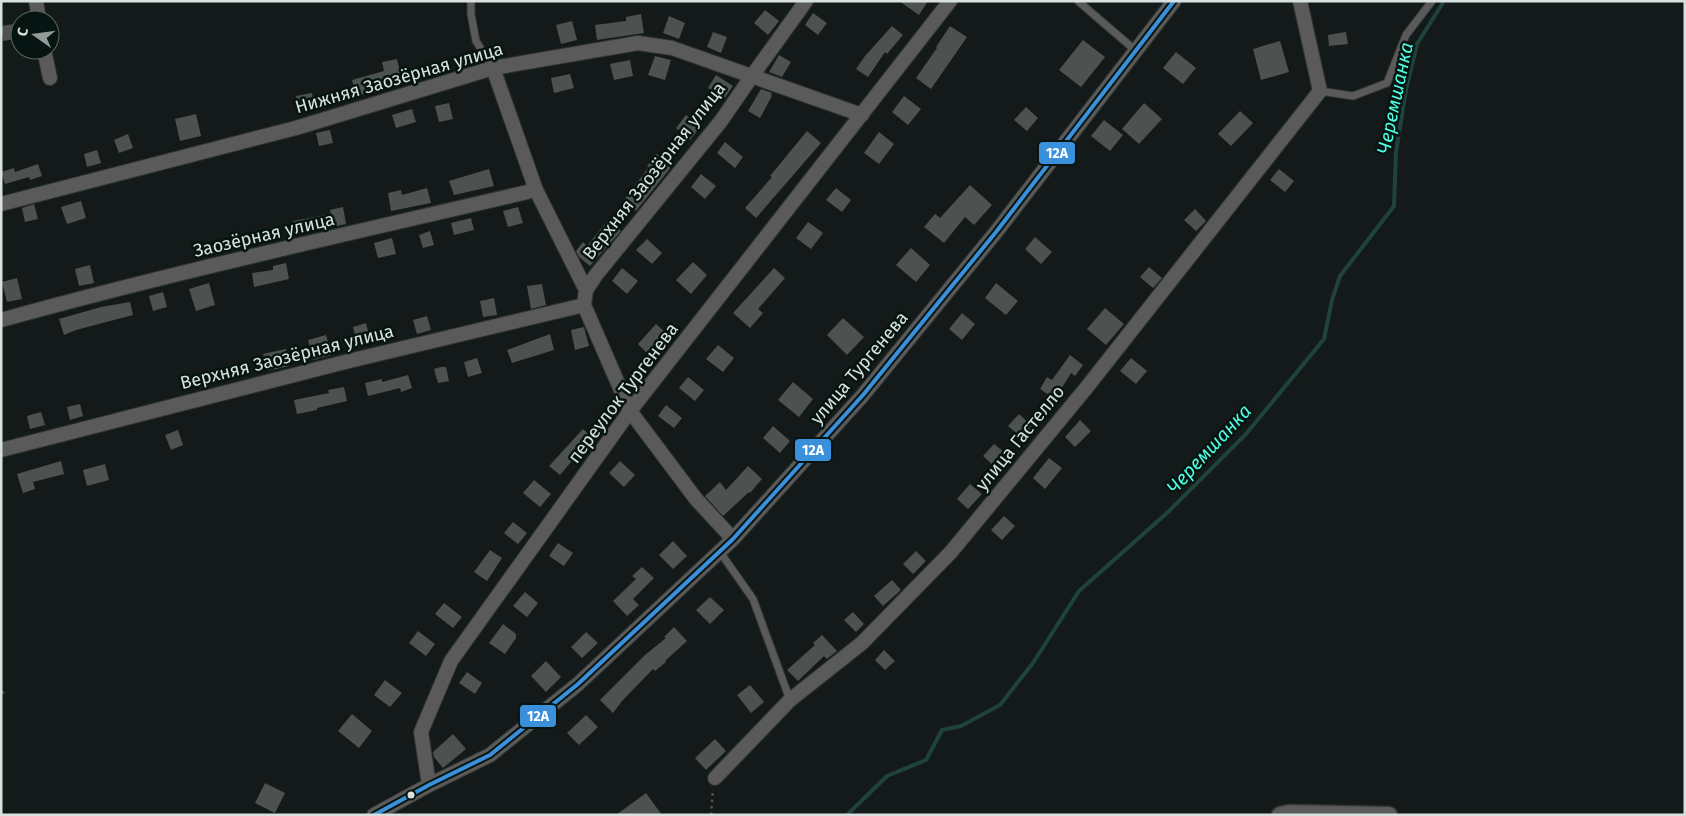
<svg xmlns="http://www.w3.org/2000/svg" width="1686" height="816" font-family="'Fira Sans',sans-serif">
<rect width="100%" height="100%" fill="#141a19"/>
<g fill="none" stroke-linecap="round" stroke-linejoin="round">
<path stroke="#1f433c" stroke-width="4" d="M847 815 887 776 926 760 942 730 961 726 1000 705 1033 663 1079 591 1167 513 1246 434 1324 339 1332 300 1340 276 1394 206 1396 152 1406 90 1417 44 1444 1"/>
</g>
<path fill="#4d5251" d="M899 1H928L919 15Z
M765 10 779 21 768 35 754 23Z
M813 13 827 23 818 35 805 25Z
M641 14 644 33 597 40 595 25 626 21V17Z
M669 16 685 23 679 39 663 33Z
M572 21 577 40 561 44 556 25Z
M20 23V38L3 41 1 26Z
M892 26 903 35 887 54 885 52 868 77 856 69 865 56Z
M950 26 967 37 931 89 916 78 937 48 936 47Z
M713 32 727 37 721 53 707 47Z
M1346 32 1348 44 1329 46 1328 35Z
M1083 40 1105 57 1081 87 1059 70Z
M1280 41 1289 72 1261 80 1253 49Z
M1176 52 1196 68 1183 84 1163 68Z
M779 55 791 62 782 77 769 72Z
M655 56 671 60 665 80 648 75Z
M397 59 403 84 356 96 352 80 384 71 382 62Z
M630 60 633 76 614 80 610 64Z
M570 74 574 88 554 93 551 78Z
M716 75 733 86 724 99 708 88Z
M761 89 772 93 771 95 772 96 760 118 748 111Z
M312 93 315 107 299 111 296 96Z
M904 96 921 109 908 125 892 112Z
M449 103 453 119 439 122 435 106Z
M1144 103 1162 119 1139 144 1122 129Z
M1026 107 1038 118 1027 131 1014 120Z
M412 109 416 122 396 128 392 115Z
M1240 111 1253 123 1231 146 1218 134Z
M196 114 201 136 180 141 175 119Z
M686 115 700 127 690 140 676 128Z
M1104 120 1123 135 1110 151 1091 136Z
M330 130 333 143 319 146 316 133Z
M807 131 821 143 756 218 745 208 772 177 770 176Z
M879 132 894 144 879 164 864 153Z
M128 134 133 148 119 153 114 140Z
M725 142 743 157 735 168 717 153Z
M97 150 101 163 87 167 84 154Z
M657 154 672 166 636 211 623 201 649 167 647 166Z
M38 164 42 176 30 180 29 177 5 184 1 172 14 168 15 172Z
M489 169 494 186 454 195 449 181Z
M1279 169 1294 181 1285 192 1270 180Z
M701 174 716 186 705 199 691 187Z
M970 185 992 205 974 225 965 217 944 243 924 227 935 214 940 218Z
M427 188 431 203 391 211 388 193 401 190 402 195Z
M836 188 851 200 842 212 826 200Z
M81 201 86 218 67 224 61 207Z
M34 204 38 219 25 222 22 208Z
M343 207 346 224 295 235 293 221 331 214 330 210Z
M518 207 523 223 508 227 503 211Z
M1195 209 1206 221 1196 231 1184 220Z
M471 218 474 230 454 235 451 223Z
M608 220 621 231 590 266 579 257 576 251 583 242 587 246Z
M808 222 823 233 811 249 796 238Z
M430 231 434 245 423 248 419 235Z
M1035 237 1052 252 1041 264 1025 249Z
M392 238 396 254 378 258 374 243Z
M647 239 662 253 652 264 636 250Z
M911 248 930 265 916 282 896 265Z
M693 262 707 275 691 294 676 280Z
M286 263 289 279 254 287 252 273 273 270V266Z
M90 265 94 283 79 286 75 269Z
M1149 267 1162 278 1153 288 1140 277Z
M622 268 638 281 627 294 612 281Z
M774 268 785 278 758 309 763 313 750 328 733 313Z
M17 278 22 299 7 302 2 282Z
M209 283 215 305 196 311 189 289Z
M996 283 1018 301 1006 315 985 298Z
M542 284 546 305 531 309 527 286Z
M163 292 167 307 153 311 149 296Z
M494 298 497 315 483 317 480 301Z
M130 302 133 315 76 330 64 335 59 319 101 307Z
M1105 308 1124 324 1106 345 1087 329Z
M962 313 975 324 962 340 949 329Z
M427 316 431 330 417 334 413 320Z
M843 318 864 337 847 355 827 335Z
M366 323 371 343 358 347 353 327Z
M656 324 666 333 647 353 638 344Z
M584 327 589 346 575 350 571 330Z
M550 334 554 350 512 363 507 350Z
M326 335 332 355 313 360 308 340Z
M718 345 734 358 723 372 706 359Z
M286 349 289 366 267 371 263 354Z
M1070 355 1083 365 1075 376 1071 373 1055 399 1040 389 1047 377 1052 380Z
M477 358 482 373 468 377 464 362Z
M1131 358 1147 371 1136 384 1120 371Z
M441 367H446L449 381 438 383 434 369Z
M408 375 412 388 401 392 400 388 368 396 365 383 382 379V382Z
M688 377 704 390 695 401 679 388Z
M793 382 813 399 799 417 778 400Z
M344 387 347 401 317 408V410L297 414 294 400 329 393 328 390Z
M80 404 83 416 70 420 67 407Z
M666 405 682 418 674 428 658 416Z
M41 412 45 425 30 429 27 416Z
M1019 414 1032 426 1022 438 1008 426Z
M1080 420 1091 431 1075 447 1065 437Z
M773 426 790 441 780 453 763 438Z
M583 429 595 440 584 452 581 450 560 475 549 466Z
M178 430 183 445 171 450 165 435Z
M994 444 1009 456 997 469 983 456Z
M1049 458 1062 468 1045 489 1033 478Z
M61 461 64 474 33 482 35 489 23 493 17 474Z
M620 461 635 475 624 487 609 473Z
M105 464 109 480 87 486 83 470Z
M748 466 762 479 750 493 749 492 723 516 705 496 720 482 726 490Z
M534 480 551 494 540 507 523 493Z
M970 484 982 494 968 509 957 499Z
M1004 516 1015 526 1002 540 991 530Z
M513 522 527 533 518 544 504 533Z
M673 541 687 556 673 569 659 555Z
M558 543 573 553 564 566 549 556Z
M490 550 502 558 487 581 474 572Z
M916 551 926 561 913 574 903 564Z
M642 567 654 578 633 599 639 605 627 616 613 601 636 579 632 576Z
M892 580 901 590 883 606 874 596Z
M525 592 538 603 527 617 513 606Z
M710 597 724 610 710 624 696 610Z
M444 603 462 617 453 628 435 614Z
M853 612 864 624 856 632 844 620Z
M503 624 516 634V638L505 654 489 643Z
M674 627 687 641 665 661 666 662 655 671 653 669 622 701 613 713 600 700 645 655 666 638 664 637Z
M418 631 435 644 426 656 409 643Z
M586 632 598 643 582 658 571 647Z
M822 635 837 651 827 659 824 656 798 681 787 670 815 645 813 643Z
M884 650 895 661 885 670 875 660Z
M546 661 561 677 546 692 531 676Z
M467 672 482 683 475 694 459 683Z
M385 680 402 693 390 707 374 695Z
M750 685 764 702 751 713 737 695Z
M352 714 372 731 359 748 338 731Z
M586 715 598 727 579 745 567 733Z
M453 734 466 749 443 768 434 757 433 752Z
M715 739 726 751 706 770 695 758Z
M265 783 285 793 275 813 255 803Z
M646 793 662 815H616Z"/>
<g fill="none" stroke-linecap="round" stroke-linejoin="round">
<g stroke="#303534" stroke-width="9">
<path id="service" d="M471 1V14L476 41 493 68
M1078 1 1135 50
M1320 91 1353 96 1387 83 1406 35 1432 1
M720 552 753 599 790 700"/>
</g>
<g stroke="#303534" stroke-width="16">
<path id="minor" d="M36 1 39 20
M44 50 50 78
M493 68 536 190 586 290 584 305 630 411 696 499 733 539
M1 204 296 128 493 68 638 43 672 48 862 115
M586 290 596 275 721 121 752 76 806 1
M1 320C178 271 357 232 536 190
M1 450 349 361 584 305
M715 778 790 700 862 643 951 552 1087 387 1320 91 1300 1
M429 785 421 732 451 661 630 411 950 1
M374 815 429 785 490 755 578 684 733 539 863 395 996 232 1174 1"/>
</g>
<g stroke="#303534" stroke-width="19">
<path id="tertiary" d="M1280 815 1289 813 1389 815"/>
</g>
<path stroke="#525554" stroke-width="2.5" stroke-dasharray="2.5 4" stroke-linecap="butt" d="M1 685 3 693 1 698
M711 815 713 789"/>
<use href="#service" stroke="#5a5a5b" stroke-width="7"/>
<use href="#minor" stroke="#5a5a5b" stroke-width="14"/>
<use href="#tertiary" stroke="#5a5a5b" stroke-width="16"/>
<g stroke="#071512" stroke-width="8">
<path id="bus-1" d="M374 815 429 785 490 755 578 684 733 539 863 395 996 232 1174 1"/>
</g>
<use href="#bus-1" stroke="#3a90db" stroke-width="4"/>
</g>
<circle fill="#d8e1df" stroke="#071512" stroke-width="2" cx="411" cy="795" r="4.5"/>
<g text-anchor="middle" dominant-baseline="central" stroke-width="5" stroke-linejoin="round" paint-order="stroke">
<g font-size="18" fill="#d8e1df" stroke="#071512">
<text transform="translate(399 78) rotate(-16)">Нижняя Заозёрная улица</text>
<text transform="translate(654 171) rotate(-52)">Верхняя Заозёрная улица</text>
<text transform="translate(264 235) rotate(-13)">Заозёрная улица</text>
<text transform="translate(287 357) rotate(-14)">Верхняя Заозёрная улица</text>
<text transform="translate(859 368) rotate(-50)">улица Тургенева</text>
<text transform="translate(623 393) rotate(-53)">переулок Тургенева</text>
<text transform="translate(1020 438) rotate(-51)">улица Гастелло</text>
</g>
<g font-size="19" font-style="italic" fill="#4ffee3" stroke="#071512">
<text transform="translate(1395 98) rotate(-78)">Черемшанка</text>
<text transform="translate(1209 449) rotate(-47)">Черемшанка</text>
</g>
</g>
<g stroke="#071512" stroke-width="2">
<rect x="1038" y="141" width="38" height="24" rx="5" fill="#3a90db"/>
<rect x="794" y="438" width="38" height="24" rx="5" fill="#3a90db"/>
<rect x="519" y="704" width="38" height="24" rx="5" fill="#3a90db"/>
</g>
<g font-size="14" text-anchor="middle" font-weight="bold" fill="#fff">
<text x="1057" y="158">12А</text>
<text x="813" y="455">12А</text>
<text x="538" y="721">12А</text>
</g>
<rect width="1686" height="816" fill="none" stroke="#d8e1df" stroke-width="5"/>
<g transform="translate(35 35) rotate(284)"><circle r="24" fill="#071512" stroke="#5b6764"/>
<path d="M0-4L9 19L0 12L-9 19Z" fill="#939b9a"/>
<text y="-8" font-size="14" font-weight="bold" text-anchor="middle" fill="#d8e1df">С</text>
</g>
</svg>
